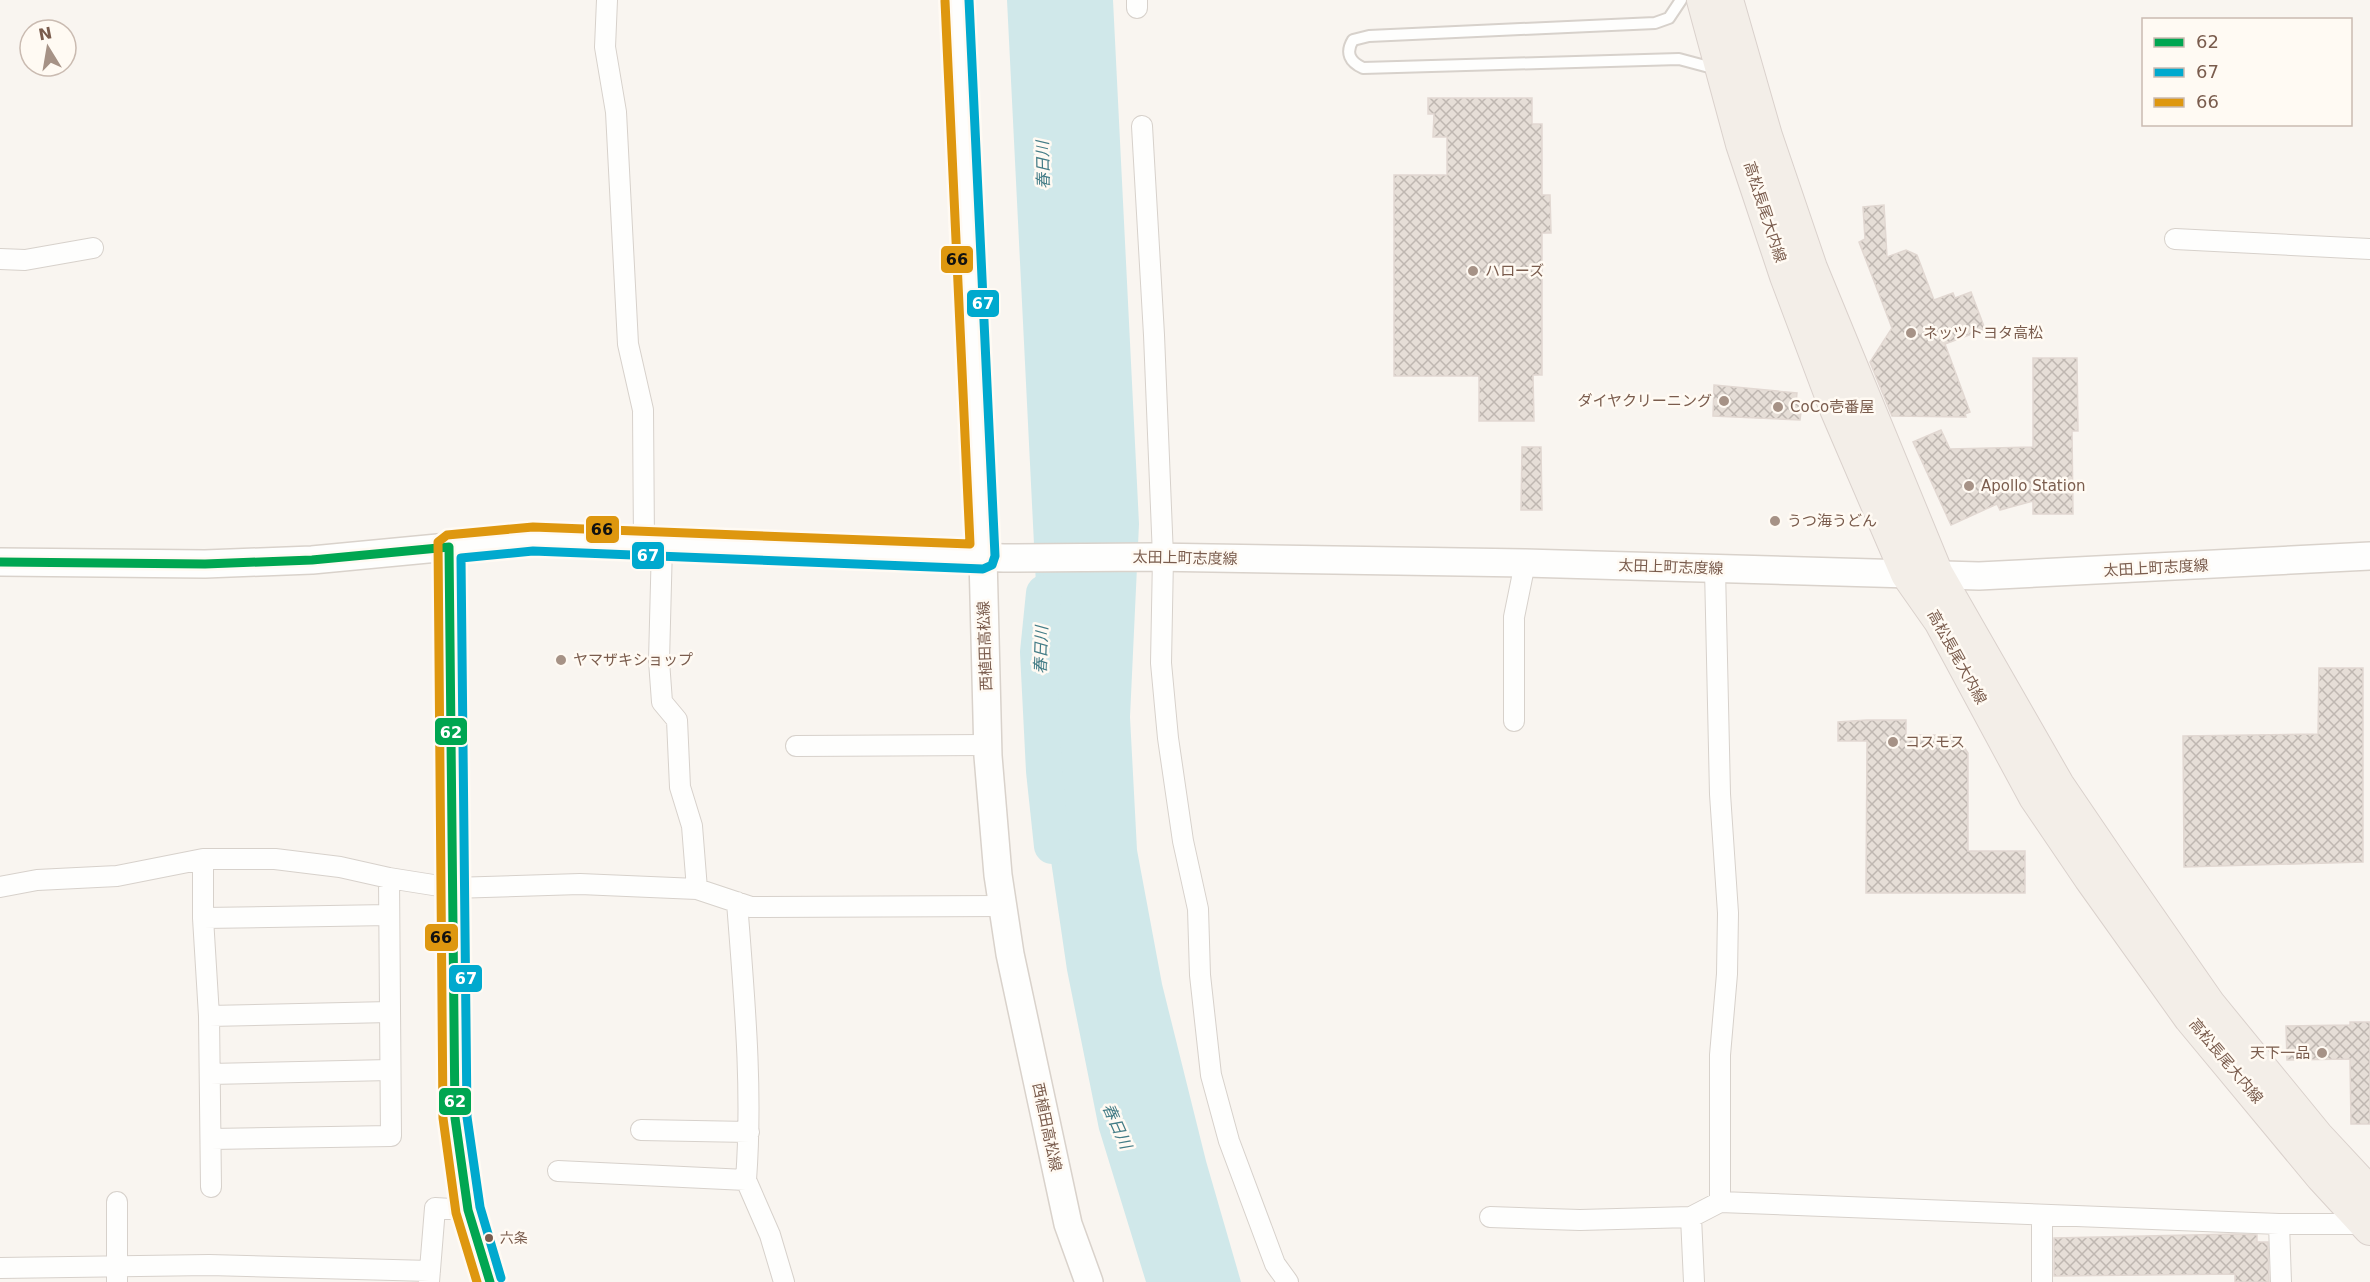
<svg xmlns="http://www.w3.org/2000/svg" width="2370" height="1282" font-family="'DejaVu Sans','Noto Sans JP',sans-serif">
<defs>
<pattern id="building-cross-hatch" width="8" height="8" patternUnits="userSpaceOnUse" patternTransform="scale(1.5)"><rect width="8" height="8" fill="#e6ded7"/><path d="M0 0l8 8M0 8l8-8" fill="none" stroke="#bfb7b1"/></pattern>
</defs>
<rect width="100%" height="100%" fill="#f9f5f0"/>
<path fill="#d0e8ea" d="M1007 0H1113L1139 524 1130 717 1137 850 1162 984 1206 1161 1241 1282H1146L1099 1129 1067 970 1049 847Z"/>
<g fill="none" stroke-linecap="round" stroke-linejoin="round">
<path stroke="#d0e8ea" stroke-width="36" d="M1044 593 1038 652 1044 771 1052 846"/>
</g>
<path fill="url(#building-cross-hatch)" stroke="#e2d8d2" stroke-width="1.5" d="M1428 98H1532V124H1542V195H1550L1551 233H1542V375H1533L1534 421H1479V376H1394V175H1447V137H1433L1434 114H1428Z
M1884 205 1887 257 1906 250 1917 255 1934 300 1953 293 1955 298 1971 292 1985 329 1945 344 1970 412 1965 414 1966 417 1892 416 1870 362 1892 328 1859 242 1865 239 1863 207Z
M2033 358H2077L2078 431H2072L2073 514H2033V501L2000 510 1997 504 1951 525 1913 442 1941 430 1950 449 2033 447Z
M1714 385 1797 393 1796 403 1802 404 1800 420 1713 416Z
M1522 447H1541L1542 510H1521Z
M2319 668H2363V862L2184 867 2183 736 2318 734Z
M1867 720H1906V735H1956L1968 753V851H2025V893H1866L1867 741H1838V722Z
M2350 1022H2370V1124H2351L2350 1059 2287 1060 2286 1026 2350 1025Z
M2235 1234 2257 1235V1242H2268L2269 1282H2235V1274L2054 1276V1238Z"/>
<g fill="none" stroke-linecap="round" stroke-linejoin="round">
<g stroke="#d7d1cb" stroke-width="14">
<path id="service" d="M1681 0 1669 18 1655 23 1369 36 1353 40C1345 53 1350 62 1363 68L1679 59 1709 67 1717 73"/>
</g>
<g stroke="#d7d1cb" stroke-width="22">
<path id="minor" d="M607 0 605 47 616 112 628 344 643 410 644 544
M1137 0V8
M1142 126 1154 335 1163 557 1161 663 1168 738 1183 841 1198 909 1200 975 1211 1075 1229 1141 1275 1264 1288 1282
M2175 239 2370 249
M0 259 25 260 93 248
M662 544 659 661 662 702 677 720 680 787 692 826 697 889
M1715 569 1720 794 1728 913 1727 974 1720 1055V1202L2279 1224H2367
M1514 721V617L1525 563
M796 746 988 745
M203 859V918L209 1016 211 1187
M0 887 37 880 117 876 203 859H275L340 867 389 878 452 888 580 884 697 889 751 907 1003 906
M737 902C744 995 753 1087 746 1180
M203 918 389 915
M209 1016 390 1012
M210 1074 390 1070
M641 1130 749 1132
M211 1139 391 1136 389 878
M558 1171 746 1180 770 1235 784 1282
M117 1202V1282
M1490 1217 1580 1220 1691 1217
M2279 1224 2281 1282
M0 1268 209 1265 430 1271
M429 1282 435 1208 468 1210
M1694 1282 1691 1217 1720 1202
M2042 1282V1215"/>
</g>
<g stroke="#d9d2cb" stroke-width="30">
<path id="secondary" d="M957 0 983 557 988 756 998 875 1010 954 1068 1224 1089 1282
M449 547 455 1118 468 1210 490 1282
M0 562 205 564 312 560 533 539 1004 558 1152 557 1525 563 1979 576 2370 556"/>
</g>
<g stroke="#dad1cc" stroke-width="34">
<path id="primary" d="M1703 0 1742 144 1786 276 1836 409 1907 574 1940 621 2035 797 2090 878 2190 1018 2322 1177 2370 1229
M1727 0 1766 136 1811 268 1937 574 2058 785 2111 863 2209 1004 2317 1136 2370 1193"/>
</g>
<use href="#service" stroke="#fefefd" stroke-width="10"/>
<use href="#minor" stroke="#fefefd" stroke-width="20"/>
<use href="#secondary" stroke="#fefefd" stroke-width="27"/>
<use href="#primary" stroke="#f3eee8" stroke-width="32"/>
<g stroke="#fffaf3" stroke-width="14">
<path id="bus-1" d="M449 547 455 1118 468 1210 490 1282
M0 562 205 564 312 560 449 547"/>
</g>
<g stroke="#fffaf3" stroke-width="14">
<path id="bus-2" d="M501 1278 480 1207 467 1117 461 558 533 551 983 569 992 565 995 556 969 0"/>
</g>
<g stroke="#fffaf3" stroke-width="14">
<path id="bus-3" d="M477 1282 456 1213 443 1118 438 542 447 535 533 527 970 544 945 1"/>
</g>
<use href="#bus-1" stroke="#00a651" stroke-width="9"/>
<use href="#bus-2" stroke="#00a9ce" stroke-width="9"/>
<use href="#bus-3" stroke="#de970f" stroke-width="9"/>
</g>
<g fill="#a69286" stroke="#fffaf3" stroke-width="2">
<circle cx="1473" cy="271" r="6"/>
<circle cx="1911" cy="333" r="6"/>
<circle cx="1724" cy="401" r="6"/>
<circle cx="1778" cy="407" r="6"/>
<circle cx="1969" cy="486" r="6"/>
<circle cx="1775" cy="521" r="6"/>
<circle cx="561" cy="660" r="6"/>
<circle cx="1893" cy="742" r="6"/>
<circle cx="2322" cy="1053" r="6"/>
</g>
<circle fill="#7a5c4d" stroke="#fffaf3" stroke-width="2" cx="489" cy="1238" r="5"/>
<g text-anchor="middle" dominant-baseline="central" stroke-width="5" stroke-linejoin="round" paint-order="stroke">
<g font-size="14" fill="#7a5c4d" stroke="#fffaf3" text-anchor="start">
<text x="500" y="1238">六条</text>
</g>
<g font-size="15" fill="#7a5c4d" stroke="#fffaf3">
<text transform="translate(1765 212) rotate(72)">高松長尾大内線</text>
<text transform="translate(1185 558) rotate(1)">太田上町志度線</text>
<text transform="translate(1671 567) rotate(2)">太田上町志度線</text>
<text transform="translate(2156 568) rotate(-3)">太田上町志度線</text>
<text transform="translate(985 646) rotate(-92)">西植田高松線</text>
<text transform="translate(1957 657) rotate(61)">高松長尾大内線</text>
<text transform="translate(2226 1061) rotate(50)">高松長尾大内線</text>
<text transform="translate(1047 1127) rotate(78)">西植田高松線</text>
</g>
<g font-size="15" fill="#7a5c4d" stroke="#fffaf3" text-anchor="start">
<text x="1485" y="271">ハローズ</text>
<text x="1923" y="333">ネッツトヨタ高松</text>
<text x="1712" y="401" text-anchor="end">ダイヤクリーニング</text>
<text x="1790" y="407">CoCo壱番屋</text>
<text x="1981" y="486">Apollo Station</text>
<text x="1787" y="521">うつ海うどん</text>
<text x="573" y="660">ヤマザキショップ</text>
<text x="1905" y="742">コスモス</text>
<text x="2310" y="1053" text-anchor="end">天下一品</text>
</g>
<g font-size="16" font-style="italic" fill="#437c86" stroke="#fffaf3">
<text transform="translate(1043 165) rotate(-91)">春日川</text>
<text transform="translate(1041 650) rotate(-88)">春日川</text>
<text transform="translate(1117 1126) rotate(66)">春日川</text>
</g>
</g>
<g stroke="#fffaf3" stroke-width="2">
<rect x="940" y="245" width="34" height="29" rx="6" fill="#de970f"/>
<rect x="966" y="289" width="34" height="29" rx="6" fill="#00a9ce"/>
<rect x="585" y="515" width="35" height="29" rx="6" fill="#de970f"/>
<rect x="631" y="541" width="34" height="29" rx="6" fill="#00a9ce"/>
<rect x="434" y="717" width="34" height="29" rx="6" fill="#00a651"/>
<rect x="424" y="923" width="35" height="29" rx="6" fill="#de970f"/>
<rect x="448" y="964" width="35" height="29" rx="6" fill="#00a9ce"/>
<rect x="438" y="1087" width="34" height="29" rx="6" fill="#00a651"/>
</g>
<g font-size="16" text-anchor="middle" font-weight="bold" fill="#fff">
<text x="983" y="309">67</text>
<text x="648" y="561">67</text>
<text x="451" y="738">62</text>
<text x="466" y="984">67</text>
<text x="455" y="1107">62</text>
</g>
<g font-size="16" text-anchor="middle" font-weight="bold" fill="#111">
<text x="957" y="265">66</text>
<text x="602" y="535">66</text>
<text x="441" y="943">66</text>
</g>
<rect x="2142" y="18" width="210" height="108" fill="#fffaf3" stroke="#cabbb1" stroke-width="1.5"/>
<rect x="2154" y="38" width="30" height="9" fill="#00a651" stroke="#cabbb1" stroke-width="1.5"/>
<text x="2196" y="48" font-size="18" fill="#7a5c4d">62</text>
<rect x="2154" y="68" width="30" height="9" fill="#00a9ce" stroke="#cabbb1" stroke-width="1.5"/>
<text x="2196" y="78" font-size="18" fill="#7a5c4d">67</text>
<rect x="2154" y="98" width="30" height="9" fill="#de970f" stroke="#cabbb1" stroke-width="1.5"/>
<text x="2196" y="108" font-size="18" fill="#7a5c4d">66</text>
<g transform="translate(48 48) rotate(349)"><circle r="28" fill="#fffaf3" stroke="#cabbb1" stroke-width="1.5"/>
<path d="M0-4.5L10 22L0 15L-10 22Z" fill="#a69286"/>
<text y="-9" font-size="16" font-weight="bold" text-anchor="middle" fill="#7a5c4d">N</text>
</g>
</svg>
